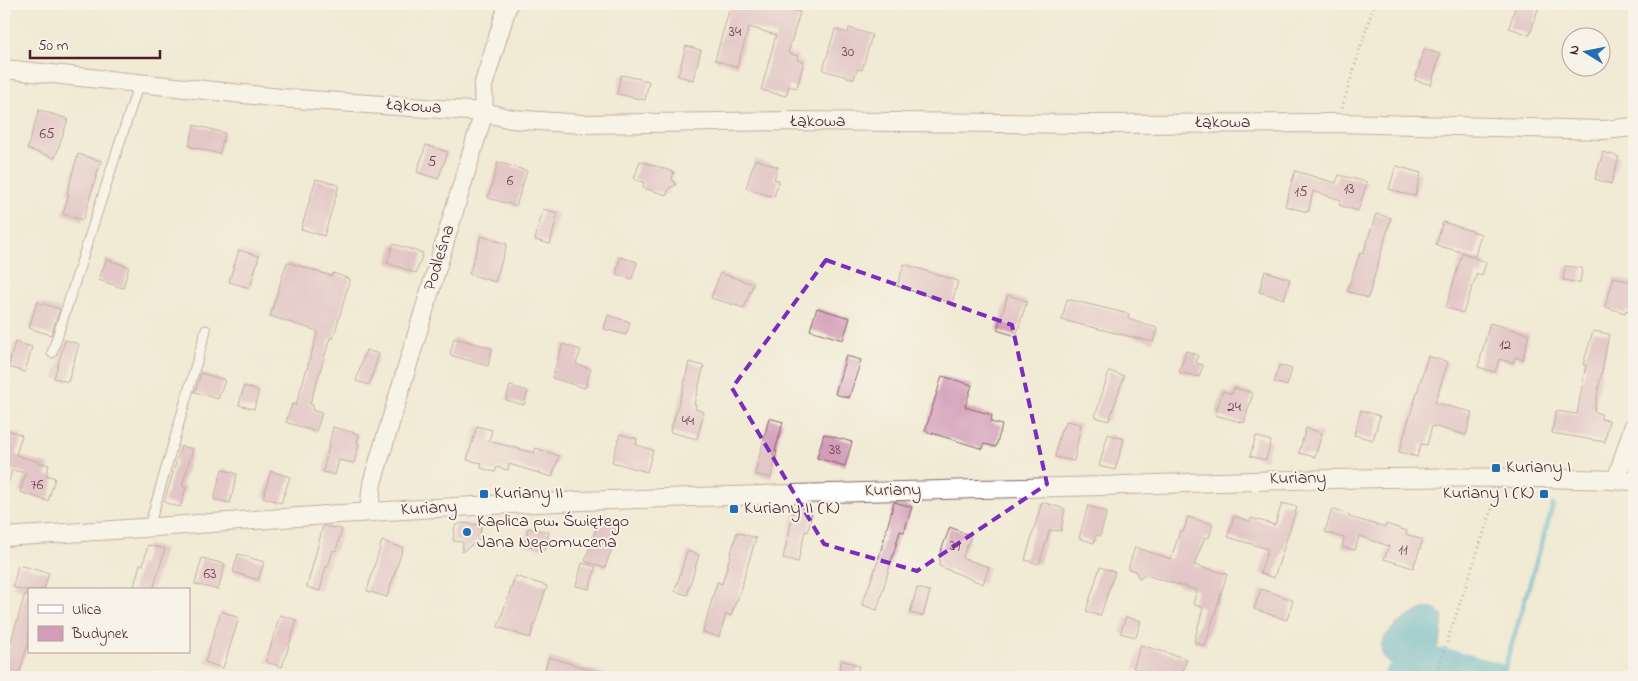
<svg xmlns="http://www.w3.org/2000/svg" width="1638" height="681" font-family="'Indie Flower',sans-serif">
<rect width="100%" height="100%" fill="#f7f3e8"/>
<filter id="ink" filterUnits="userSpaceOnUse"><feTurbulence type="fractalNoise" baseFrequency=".02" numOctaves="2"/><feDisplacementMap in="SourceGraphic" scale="10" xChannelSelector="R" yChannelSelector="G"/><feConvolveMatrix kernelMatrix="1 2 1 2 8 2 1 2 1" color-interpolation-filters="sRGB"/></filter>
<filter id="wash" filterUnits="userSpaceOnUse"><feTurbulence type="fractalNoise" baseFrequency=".0096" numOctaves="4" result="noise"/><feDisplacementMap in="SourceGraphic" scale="20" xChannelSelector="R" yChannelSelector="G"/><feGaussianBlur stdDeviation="1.12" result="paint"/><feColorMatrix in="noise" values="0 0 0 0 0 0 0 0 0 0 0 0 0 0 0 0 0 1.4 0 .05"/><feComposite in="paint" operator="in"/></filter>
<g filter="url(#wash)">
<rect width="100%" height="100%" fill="#f1ead4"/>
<path fill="#4cb1cb" stroke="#4b687b" d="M1423 609H1435L1443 615 1441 637 1437 648 1423 656 1389 663C1387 660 1383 657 1382 653 1376 633 1409 616 1423 609Z"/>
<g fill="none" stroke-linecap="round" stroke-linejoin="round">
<path stroke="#4cb1cb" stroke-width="5" d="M1502 677 1553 505"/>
<path stroke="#4cb1cb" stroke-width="31" d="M1399 677C1408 672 1417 665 1427 664 1449 662 1472 672 1493 677"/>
</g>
<g id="blocks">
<path fill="#d39cb8" d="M731 4H773L800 12 788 53 798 56 797 60 804 62 797 88 789 86 786 96 761 90 776 35 749 27 737 67 715 60Z
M1516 4H1532L1539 6 1530 35 1509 28Z
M849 28 872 35 862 70 857 69 854 79 823 70 835 29 848 33Z
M686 46 701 50 693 80 678 76Z
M1424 49 1440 54 1431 85 1415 80Z
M621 75 649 81 645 100 617 94Z
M39 110 68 119 55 158 27 149Z
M194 125 225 133 219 154 189 146Z
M426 145 448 152 438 179 417 172Z
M1603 152 1619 157 1611 184 1595 179Z
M78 154 101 161 83 220 63 214 69 194 67 193Z
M755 159 778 167 774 179 779 180 774 197 746 188Z
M640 161 674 172 672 179 676 185 669 188 667 195 643 188 644 183 634 179Z
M498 162 527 171 516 206 488 198Z
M1396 166 1421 173 1415 196 1400 193V192L1389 189Z
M1295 171 1336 183 1339 175 1367 182 1358 211 1339 205 1341 200 1313 191 1308 212 1285 206Z
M316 179 339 185 324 236 301 229Z
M543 209 558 213 550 244 535 240Z
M1376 214 1391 218 1368 298 1347 291 1360 253 1363 254Z
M1443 222 1481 234 1475 256 1436 245Z
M481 236 507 244 495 282 469 274Z
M393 244 423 253 416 273 387 263Z
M239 250 259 256 250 288 229 282Z
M1462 254 1486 262 1482 276 1477 274 1463 313 1446 307Z
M620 257 637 262 632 279 616 274Z
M106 259 129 267 123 288 99 280Z
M287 262 332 276 333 273 350 279 333 339 330 338 310 404 313 405 312 410 322 413 316 432 286 422 292 404 296 405 317 335V331L270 316Z
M904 264 958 281 952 303 897 286Z
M1565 266 1582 268 1580 283 1563 280Z
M1265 271 1290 279 1284 299 1259 292Z
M720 273 753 284 744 308 711 298Z
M1614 277 1634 283V313L1626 310 1625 313 1605 307Z
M1008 295 1027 301 1016 336 997 330Z
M1067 299 1129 314 1128 319 1157 328 1153 342 1062 320Z
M37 302 60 309 51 335 29 328Z
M817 308 850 318 843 340 810 330Z
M608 315 630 322 626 335 604 329Z
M1490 323 1529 334 1523 359 1515 357 1513 363 1499 359 1495 372 1478 367Z
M1593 331 1609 334 1594 412 1601 414V419L1609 420 1605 442 1552 433 1556 411 1577 414 1586 365H1583Z
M454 338 492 348 488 366 450 355Z
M65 340 79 344 68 382 54 378Z
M15 342 32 347 25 372 8 367Z
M563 344 581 350 576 364 591 369 585 388 552 378Z
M366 350 379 354 369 385 356 381Z
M1186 351 1198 355 1196 363 1203 365 1199 377 1179 372Z
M846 356 861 360 849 398 835 394Z
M1428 356 1448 362 1435 403 1472 412 1466 435 1432 426 1427 445 1421 444 1417 457 1399 452Z
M689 362 704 366 694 404 696 405 695 409 704 412 697 439 670 432 683 389Z
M1279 365 1292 369 1287 386 1274 382Z
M1109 371 1124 376 1109 421 1095 417Z
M201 373 225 380 218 399 195 392Z
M942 376 972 385 965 407 992 415 991 422 1002 425 996 447 984 444 983 449 925 431Z
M244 386 259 391 254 409 239 405Z
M510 386 528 391 524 405 506 400Z
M1234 388 1253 393 1244 423 1215 415 1223 391 1232 394Z
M1361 410 1380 416 1373 440 1354 435Z
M769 418 783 422 775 451H777L771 478 755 474Z
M1066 421 1081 424 1074 461 1055 457 1059 436 1063 426H1065Z
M477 426 492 430 489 441 534 453 536 448 559 456 552 477 509 464 508 470 497 467 495 472 481 468 482 463 467 460Z
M333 427 359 434 357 443 359 444 354 463 339 460 335 475 323 472Z
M1306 428 1322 433 1315 457 1299 453Z
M4 429 22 435 16 455 49 465 46 475 55 478 48 501 20 492 26 473 12 470 8 484 4 483Z
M620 434 637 439 636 445 653 450 647 472 612 462Z
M824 434 852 442 845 466 817 458Z
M1108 434 1124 439 1115 470 1099 466Z
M1256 436 1271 441 1266 460 1250 456Z
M181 446 193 449 182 486 186 487 180 507 164 502Z
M222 469 237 474 230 503 214 499Z
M271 471 290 477 281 503 263 497Z
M894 502 912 507 904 532 900 531 877 610 862 605 878 561Z
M1042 502 1065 509 1061 531 1050 530 1039 564 1025 560Z
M1282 503 1297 507 1274 578 1260 573 1268 549 1228 537 1234 516 1250 521 1251 518 1275 525Z
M1088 506 1107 512 1100 536 1096 535 1094 543 1079 538Z
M795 507 812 510 808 532 805 531 798 562 783 558Z
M1332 509 1349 515V517L1385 527 1386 524 1407 531 1406 534 1423 540 1413 568 1384 559 1389 546 1359 536 1355 550 1342 547 1344 538 1325 532Z
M600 517 620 523 605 568 585 561Z
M1188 517 1213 524 1209 538 1205 537 1194 565 1227 574 1205 646 1194 642 1203 608 1193 604 1197 590 1145 575 1139 578 1135 571 1128 569 1135 547 1171 559 1180 531 1183 532Z
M461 523 481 525 480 539 462 552 463 542 453 541 455 526Z
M323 526 342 529 336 551 333 550 328 567 326 566 320 591 307 587Z
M950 527 971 536 962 558 989 567 983 584 939 566 940 557 939 556Z
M528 528 549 532 546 549 524 545Z
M737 532 756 538 737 601H736L731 616 726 614 719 637 703 632 717 582 722 584Z
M382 541 403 548 387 597 367 591Z
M148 545 165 549 153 590H133L140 564 143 565Z
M687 551 699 555 687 595 675 591Z
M238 554 264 562 258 580 233 572Z
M202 558 225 564 218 590 195 584Z
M582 563 596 567 589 589 576 586Z
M18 565 49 573 44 590H22L13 587Z
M1100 567 1115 572 1100 616 1086 611Z
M515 576 547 586 530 638 498 627Z
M917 588 930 591 923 616 910 613Z
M1261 589 1293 600 1287 620 1254 609Z
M25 594H29V642L18 677H4V665Z
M221 611 239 618 223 668 205 662Z
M280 615 297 620 282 667 266 662Z
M1126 617 1141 621 1136 637 1120 633Z
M1141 645 1187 659 1181 677H1166L1133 668Z
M549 657 604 674V677H551L543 675Z
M842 660 859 666 855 677H837Z"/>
</g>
</g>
<g filter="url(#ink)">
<use href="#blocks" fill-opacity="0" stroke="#846666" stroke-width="1"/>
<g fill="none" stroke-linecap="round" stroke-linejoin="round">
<g stroke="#846666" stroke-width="11">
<path id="service" d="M52 353 139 83
M149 527 206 330"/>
</g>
<g stroke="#846666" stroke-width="20">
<path id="minor" d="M4 69 281 98 484 112 511 119 582 124 793 121 1096 124 1337 123 1604 130 1634 127
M1619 481V471L1634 425
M369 512 372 483 484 112 483 86 508 4
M4 537C173 527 342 512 511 504 708 495 905 491 1101 486 1279 480 1457 473 1634 481"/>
</g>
<path stroke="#846666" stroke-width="3" stroke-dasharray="1 4" stroke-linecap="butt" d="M1342 108 1374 4
M1437 671 1497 494"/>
<use href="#service" stroke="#fff" stroke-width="9"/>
<use href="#minor" stroke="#fff" stroke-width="18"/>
</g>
</g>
<path d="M0 0H1638V681H0ZM826 260 1012 325 1047 484 917 571 824 544 732 388Z" fill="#f1ead4" fill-opacity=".55" fill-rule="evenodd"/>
<path fill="none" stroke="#7b2cbf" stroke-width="4" stroke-dasharray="10 6" stroke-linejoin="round" d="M826 260 1012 325 1047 484 917 571 824 544 732 388Z"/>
<g fill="#1f6fb2" stroke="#f7f3e8" stroke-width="2">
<rect x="1491" y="463" width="10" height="10" rx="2.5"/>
<rect x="479" y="489" width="10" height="10" rx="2.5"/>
<rect x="1539" y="489" width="10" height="10" rx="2.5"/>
<rect x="729" y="504" width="10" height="10" rx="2.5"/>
<circle cx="467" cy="532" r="5"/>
</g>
<g text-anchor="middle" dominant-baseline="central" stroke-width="4" stroke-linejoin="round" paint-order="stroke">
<g font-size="15" fill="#6c3e4e">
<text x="735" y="32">34</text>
<text x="848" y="52">30</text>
<text x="47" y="134">65</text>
<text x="432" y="162">5</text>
<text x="510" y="181">6</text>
<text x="1349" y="189">13</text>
<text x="1301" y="192">15</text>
<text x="1505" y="345">12</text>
<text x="1234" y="407">24</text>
<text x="688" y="421">44</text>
<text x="835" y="450">38</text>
<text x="37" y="485">76</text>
<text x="955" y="546">31</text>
<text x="1403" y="550">11</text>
<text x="210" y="574">63</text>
</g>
<g font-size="18" fill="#4a1f2b" stroke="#f7f3e8">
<text transform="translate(414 107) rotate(4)">Łąkowa</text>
<text x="818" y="122">Łąkowa</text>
<text x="1223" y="123">Łąkowa</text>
<text transform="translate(440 258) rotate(-73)">Podleśna</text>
<text transform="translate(1298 479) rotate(-1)">Kuriany</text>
<text transform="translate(893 491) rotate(-1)">Kuriany</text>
<text transform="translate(429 509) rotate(-3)">Kuriany</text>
</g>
<g font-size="18" fill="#4a1f2b" stroke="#f7f3e8" text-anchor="start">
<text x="1506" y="468">Kuriany I</text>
<text x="494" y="494">Kuriany II</text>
<text x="1534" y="494" text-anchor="end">Kuriany I (K)</text>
<text x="744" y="509">Kuriany II (K)</text>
<text x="477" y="522">Kaplica pw. Świętego<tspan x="477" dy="21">Jana Nepomucena</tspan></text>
</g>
</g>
<rect width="1638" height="681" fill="none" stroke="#f7f3e8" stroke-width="20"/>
<rect x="28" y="588" width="162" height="65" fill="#f7f3e8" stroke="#b29e9c"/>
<rect x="38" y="605" width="25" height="8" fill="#ffffff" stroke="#b29e9c"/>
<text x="72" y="614" font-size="15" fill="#4a1f2b">Ulica</text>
<rect x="38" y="626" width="25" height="15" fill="#d39cb8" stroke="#b29e9c"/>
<text x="72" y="638" font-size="15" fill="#4a1f2b">Budynek</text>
<g transform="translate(1586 52) rotate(280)"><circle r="24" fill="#f7f3e8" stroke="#b29e9c"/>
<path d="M0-4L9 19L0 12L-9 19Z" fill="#1f6fb2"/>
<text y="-8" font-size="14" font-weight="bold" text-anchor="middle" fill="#4a1f2b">N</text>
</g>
<path d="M30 50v8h130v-8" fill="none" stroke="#4a1f2b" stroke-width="2.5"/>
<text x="38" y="50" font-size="15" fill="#4a1f2b" stroke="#f7f3e8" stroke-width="4" paint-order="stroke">50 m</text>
</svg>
